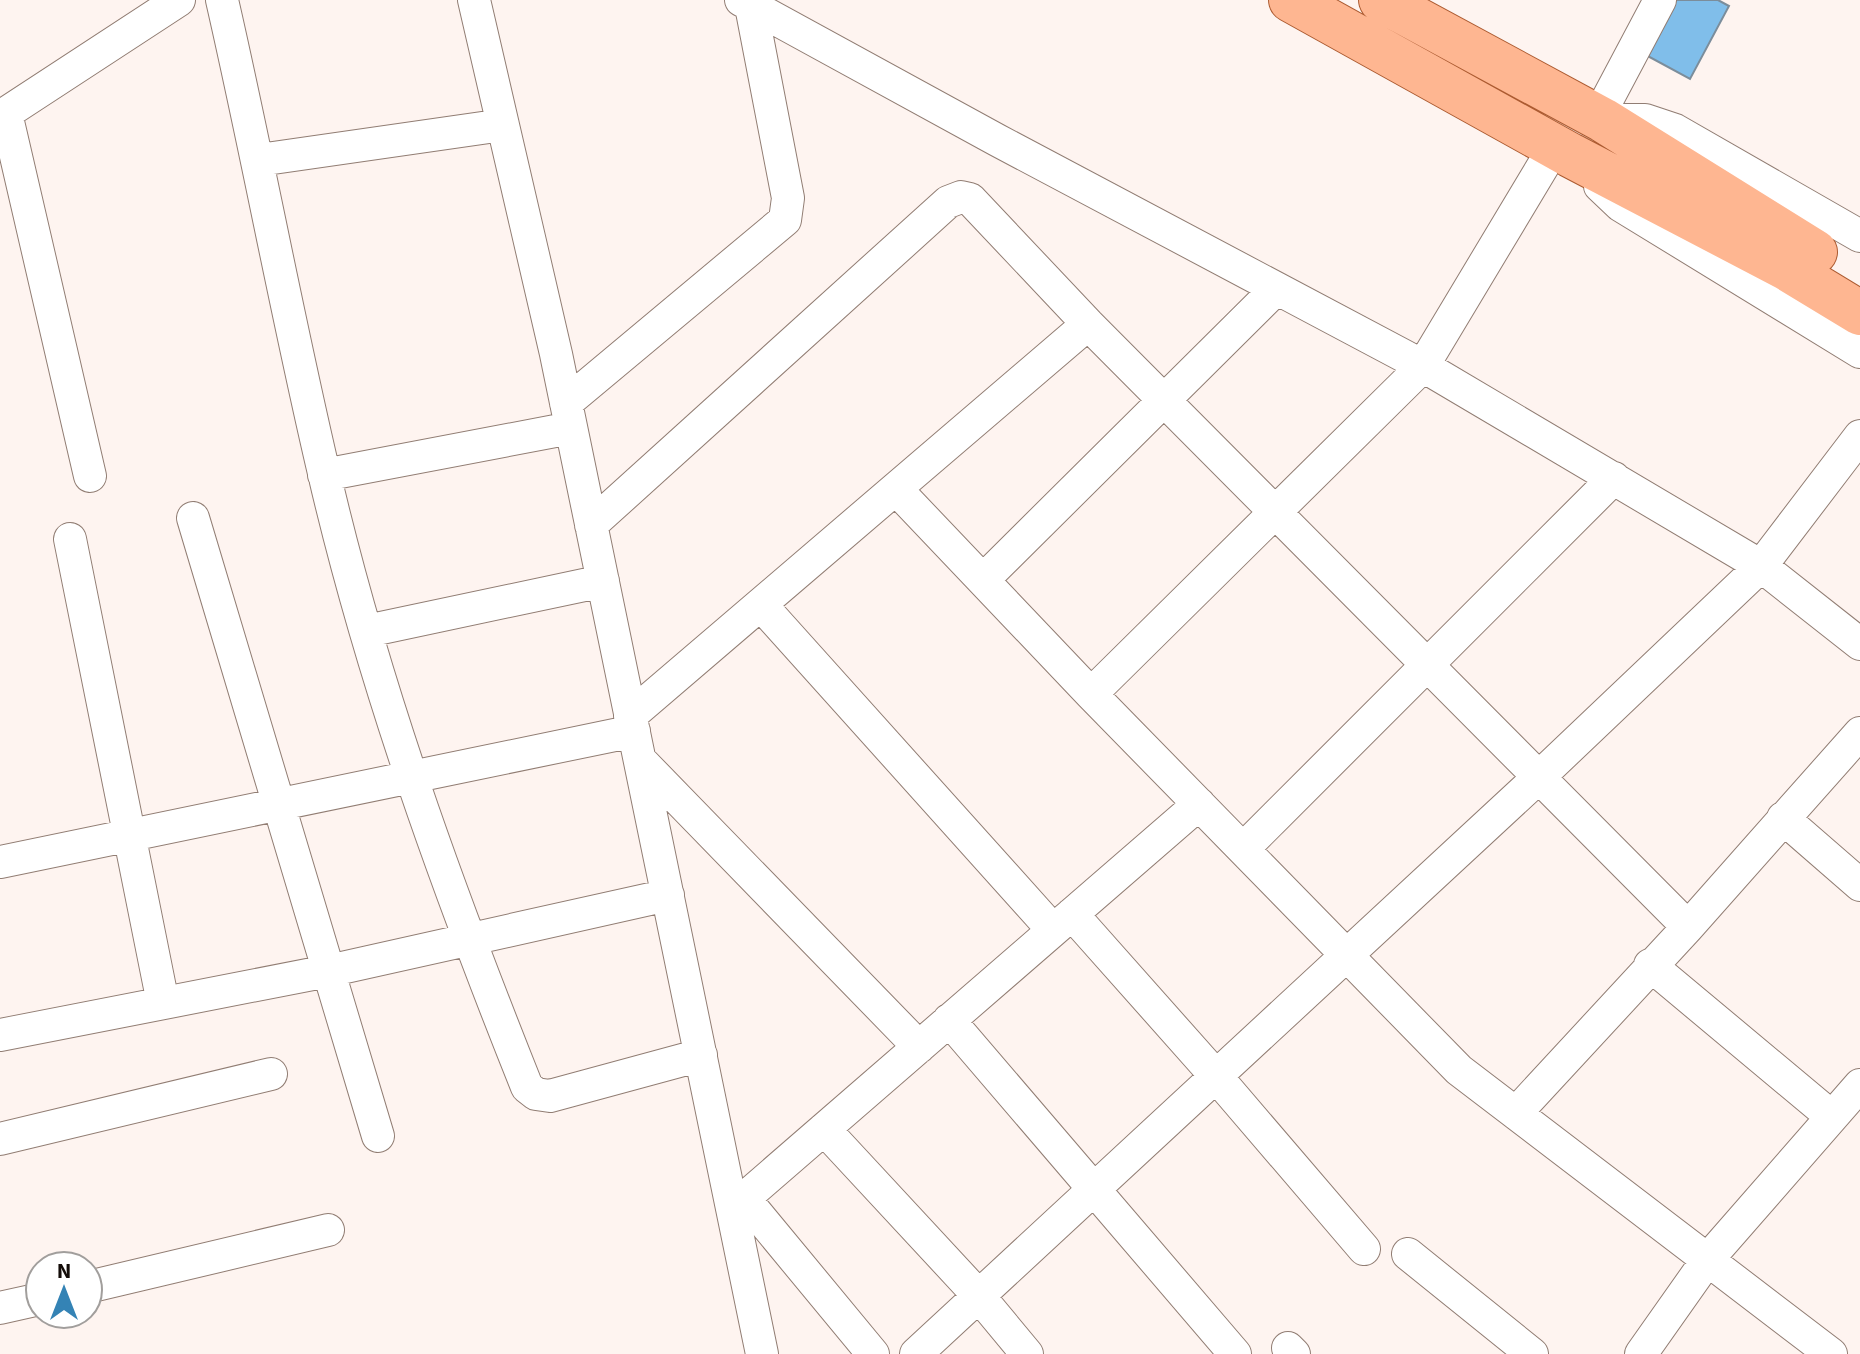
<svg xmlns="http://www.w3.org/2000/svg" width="1860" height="1354" font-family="'Source Sans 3',sans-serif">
<rect width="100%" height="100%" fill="#fef4f0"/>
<path fill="#80beea" stroke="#7b8d9b" stroke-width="2" d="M1673 0H1718L1729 6 1690 79 1644 54Z"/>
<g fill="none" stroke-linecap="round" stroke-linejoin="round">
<g stroke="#917d73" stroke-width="34">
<path id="minor" d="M222 0C258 157 287 316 324 473 373 684 447 887 527 1087L536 1094 550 1096 701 1055
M474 0 556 354 762 1354
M741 0 997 140 1423 366 1761 566 1860 644
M6 113 90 476
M0 117 179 0
M1598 117 1660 0
M1603 120H1645L1675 130 1860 236
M259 160 503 125
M1600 186 1620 205 1860 352
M566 403 785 220 788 198 751 6
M324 475 571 428
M896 489 1091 694 1459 1070 1831 1354
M193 518 378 1136
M591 525 948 202 961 197 970 199 1088 324 1688 927
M70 539 163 1003
M983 580 1276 289
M762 606 1053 930
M367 631 603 581
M1091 694 1423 366 1555 146
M630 716 1088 324
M640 760 919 1047
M1783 818 1860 885
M1243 849 1614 478
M0 862 634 731
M1072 914 1215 1075 1364 1249
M1650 965 1832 1117
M949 1020 1235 1354
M0 1035 328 971 668 895
M1516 1113 1688 927 1860 733
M824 1129 978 1295 1027 1354
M0 1139 271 1074
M744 1198 873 1354
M733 1208 1199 804
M1408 1254 1532 1354
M88 1287 328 1230
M0 1308 40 1299
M1288 1348 1294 1354
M916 1354 1539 777 1761 566 1860 436
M1641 1354 1708 1259 1860 1085"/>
</g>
<g stroke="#ac5b31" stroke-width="46">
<path id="primary" d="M1291 0 1570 155 1786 268 1860 313
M1381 0 1603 120 1815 252"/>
</g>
<use href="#minor" stroke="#fff" stroke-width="32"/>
<use href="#primary" stroke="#feb691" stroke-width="44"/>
</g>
<g transform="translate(64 1290)"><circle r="38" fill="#ffffff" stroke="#a19e9c" stroke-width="2"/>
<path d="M0-6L14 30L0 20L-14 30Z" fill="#3483b5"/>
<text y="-12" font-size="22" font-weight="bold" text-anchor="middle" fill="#130c08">N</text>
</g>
</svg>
